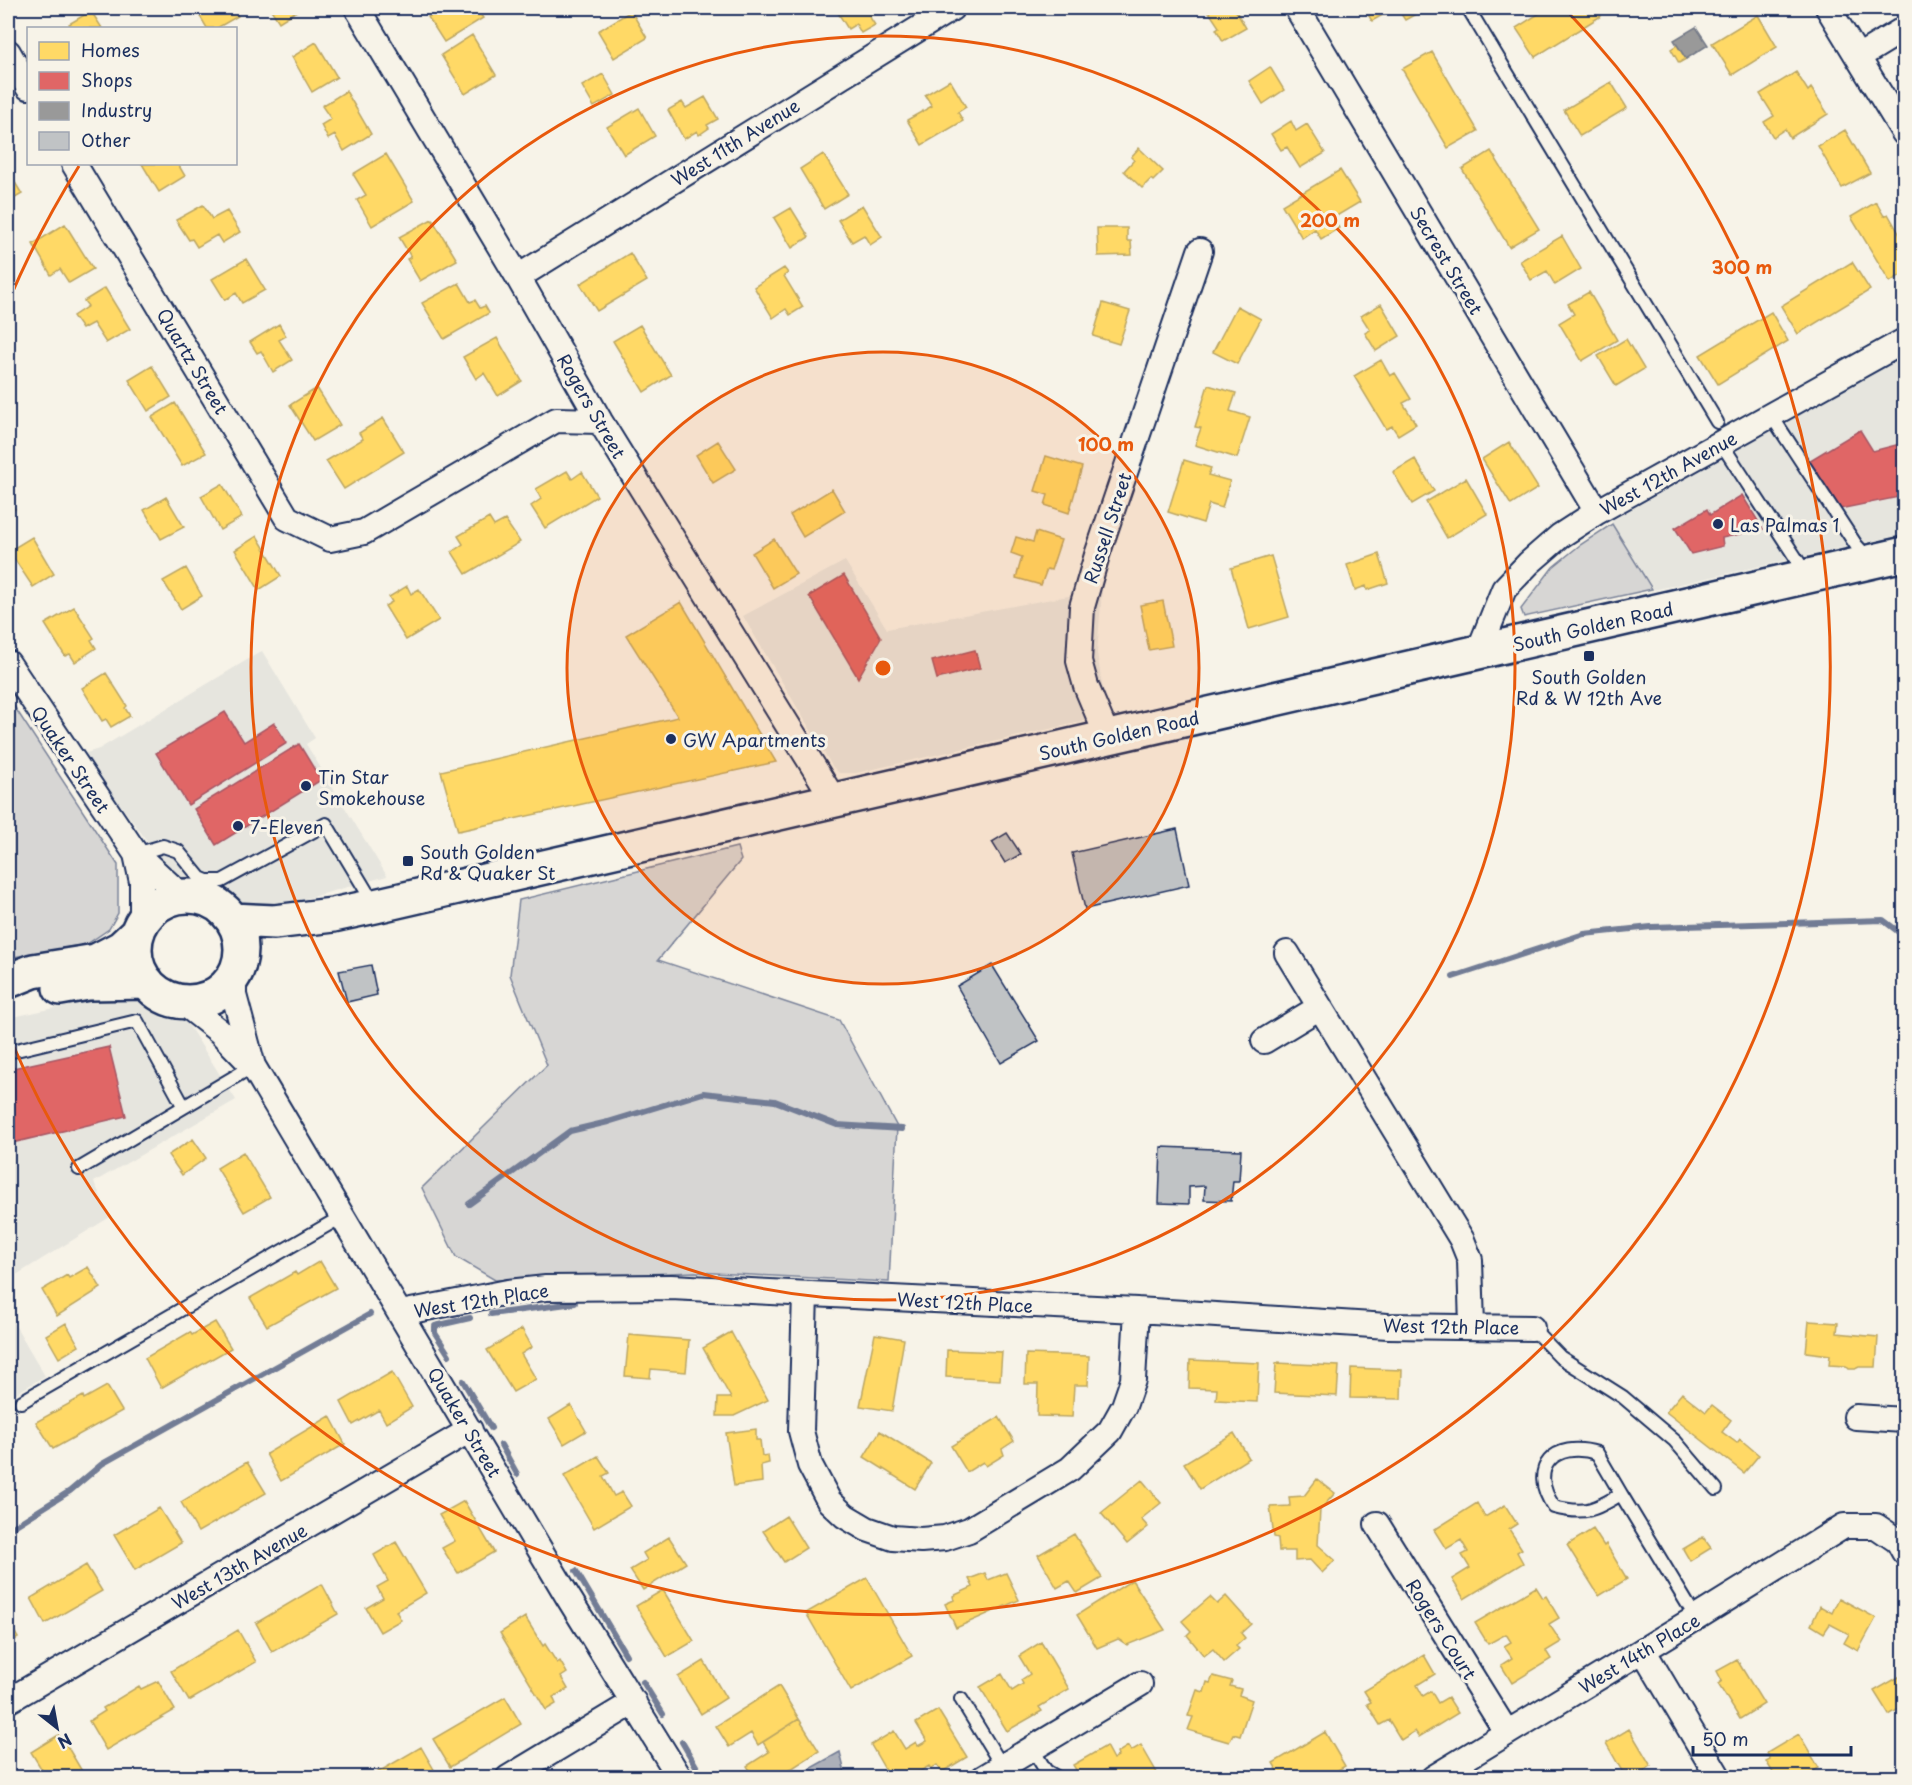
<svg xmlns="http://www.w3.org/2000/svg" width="1912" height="1785" font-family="'Playpen Sans',sans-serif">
<rect width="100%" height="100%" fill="#f7f3e8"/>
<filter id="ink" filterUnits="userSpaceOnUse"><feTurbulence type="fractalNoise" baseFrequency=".0167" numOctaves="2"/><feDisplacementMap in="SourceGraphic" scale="12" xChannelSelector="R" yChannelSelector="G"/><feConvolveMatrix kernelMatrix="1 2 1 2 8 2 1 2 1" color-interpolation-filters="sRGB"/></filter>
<g filter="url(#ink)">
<path fill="#e6e5de" d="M1897 360 1904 370V534L1654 590 1611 521Z
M845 561 887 629 1102 590 1097 653 1107 716 856 773H839L832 766 743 616Z
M262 651 315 738 306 744 387 876 280 906 241 904 227 899 209 888 189 884 164 864 83 754 99 749Z
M125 993 182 1015 236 1100 94 1182 110 1217 8 1280V1018Z
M8 1313 45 1376 8 1398Z"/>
<path fill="#d7d6d4" stroke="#798299" stroke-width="1.5" d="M1612 524 1652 589 1524 617 1521 609 1553 567 1580 545Z
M8 697 118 865V913L109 929 87 944 8 958Z
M737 847 741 860 658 960 839 1020 897 1127 889 1282 695 1272 495 1280 456 1257 422 1188 547 1065 510 975 519 900Z"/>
<path fill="#acb0b9" stroke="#727c95" stroke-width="1.5" d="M840 1752 846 1777H795Z"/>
<path fill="#ffd966" stroke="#bba664" stroke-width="1.5" d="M206 8H232L238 16 217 28H207L198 13Z
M270 8H296L298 10 279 22Z
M444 8H455L459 13 467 8H476L483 18 444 42 428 17Z
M835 8H874L876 12 869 16 875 25 861 33 856 24 848 29Z
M1209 8H1234L1246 28 1223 41 1216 29 1219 27 1207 9Z
M1364 8H1395L1372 21Z
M1397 8H1424L1425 9 1405 20Z
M1537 8H1596L1601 16 1535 57 1516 28 1540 13Z
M91 11 102 28H72L69 24Z
M631 11 647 38 614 58 598 31Z
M1758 15 1777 47 1732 75 1712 43Z
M472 35 496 75 465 94 441 55Z
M316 42 337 77 312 92 292 57Z
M1677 45 1686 59 1679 63 1671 49Z
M1432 52 1478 131 1448 148 1402 69Z
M1270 67 1284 90 1263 104 1249 81Z
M1796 72 1808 91 1811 88 1828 114 1790 138 1785 129 1773 137 1764 122 1774 116 1760 94Z
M603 74 615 95 594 107 582 86Z
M950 80 966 107 958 112 963 121 922 145 907 120 932 106 925 95Z
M1611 82 1627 108 1580 136 1564 110Z
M346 91 371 134 344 151 335 135 328 139 321 125 331 119 322 106Z
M705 97 718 119 707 125 709 128 699 135 697 131 684 139 668 110 682 102 686 108Z
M639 108 655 136 624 155 607 127Z
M1291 121 1296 131 1307 124 1325 153 1300 168 1287 147 1281 150 1271 134Z
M1845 130 1870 173 1842 188 1818 146Z
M1139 148 1163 171 1153 181 1151 179 1142 188 1124 171 1134 160 1131 157Z
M1491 151 1539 229 1509 247 1462 169Z
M386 154 414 201 372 226 357 200 366 195 353 174Z
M823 154 848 194 824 209 800 169Z
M142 164H178L185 176 159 192Z
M1340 170 1360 202 1333 218 1339 228 1321 239 1315 229 1302 238 1282 205Z
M8 171 22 194 10 201 11 203 8 205Z
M1876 202 1884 216 1888 214 1904 242V273L1890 282 1851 217Z
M203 205 212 219 227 211 240 232 222 243 217 235 197 247 192 239 189 240 176 220Z
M862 205 882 237 870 245 864 235 852 242 838 220Z
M791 208 809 237 792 248 774 218Z
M432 219 457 260 420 281 407 259 411 257 399 237Z
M65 224 93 269 69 283 60 269 51 275 33 244Z
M1097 228H1127V241H1131L1132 255 1098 256Z
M1562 236 1581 269 1555 285 1547 271 1531 280 1520 261Z
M630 253 647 281 597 311 580 284Z
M246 259 265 290 242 303 236 293 225 300 212 279Z
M1852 262 1870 290 1798 334 1781 306Z
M784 268 788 273 784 276 803 307 790 315 786 309 773 318 754 287Z
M459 283 470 302 475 300 480 308 485 306 489 313 444 339 422 303Z
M105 288 130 329 106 343 93 323 82 329 73 316 88 306 84 301Z
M1589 292 1617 340 1582 361 1559 323 1574 314 1568 304Z
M1103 303 1130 311 1119 344 1093 336Z
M1381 304 1400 336 1376 351 1365 333 1370 330 1361 316Z
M1237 306 1261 319 1237 364 1213 352Z
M1771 312 1788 341 1718 384 1700 355Z
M279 324 286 336 279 340 292 360 273 372 261 351 257 353 250 342Z
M640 325 671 375 644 392 613 341Z
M497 338 522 381 498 396 484 373 476 379 463 357Z
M1626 339 1644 369 1616 386 1598 356Z
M1381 360 1390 376 1395 373 1411 399 1403 403 1416 424 1398 435 1392 426 1386 429 1354 376Z
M152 366 171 397 148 411 129 380Z
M1208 385 1236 393 1230 411 1250 417 1237 458 1195 445 1201 428 1195 427Z
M317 388 340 425 313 441 290 405Z
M175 403 206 453 182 466 152 417Z
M383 418 404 452 344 489 326 461 363 439 359 433Z
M718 441 736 469 713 483 696 455Z
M1509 442 1538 488 1511 505 1482 459Z
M1046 456 1082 467 1069 513 1045 505 1048 495 1035 491Z
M1415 459 1434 491 1412 504 1393 472Z
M1184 460 1211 468 1208 475 1230 481 1222 508 1209 504 1203 523 1168 512Z
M567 471 572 479 582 472 597 496 545 528 531 506 541 499 536 489Z
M1466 478 1487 514 1447 538 1426 502Z
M222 484 242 517 220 530 201 496Z
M832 489 845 511 803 537 790 515Z
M8 496 15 509 8 514Z
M166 497 184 527 161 539 144 510Z
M489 518 494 526 505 520 520 542 466 574 452 552 463 544 458 536Z
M1036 532 1061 540 1051 570 1047 569 1041 585 1016 578 1022 557 1011 553 1016 537 1033 542Z
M257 536 281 576 259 590 235 550Z
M32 537 54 574 33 587 9 551Z
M774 539 796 574 773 588 752 553Z
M1379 554 1388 583 1367 590 1366 586 1355 590 1347 565Z
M1271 556 1289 617 1249 629 1231 568Z
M186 568 202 596 181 609 163 581Z
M407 586 411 594 419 589 439 620 406 640 385 606 392 602 389 597Z
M1163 601 1172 646 1149 650 1140 605Z
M681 602 776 762 458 831 441 771 678 717 626 635Z
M74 607 94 638 91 640 96 648 75 662 70 654 65 656 45 624Z
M106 673 127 706 125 708 130 716 111 727 106 719 102 721 82 688Z
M193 1139 206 1158 182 1175 168 1155Z
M243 1152 270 1197 244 1212 217 1168Z
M320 1261 336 1288 267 1326 250 1298 295 1272 297 1275Z
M88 1267 101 1288 57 1316 42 1290 67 1275 69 1278Z
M1809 1321 1838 1323 1837 1333 1878 1337 1876 1367H1859L1855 1369H1849L1846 1366 1829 1365 1830 1355 1806 1352Z
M215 1322 231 1348 161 1388 145 1358 190 1332 192 1335Z
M66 1323 79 1346 59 1358 46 1335Z
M522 1329 532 1347 521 1354 536 1379 513 1392 487 1350Z
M731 1332 768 1400 734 1416H717L718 1398H731L703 1348Z
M875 1334 904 1339 892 1411 860 1406Z
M629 1335 689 1340 686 1372 651 1369 650 1378 625 1376Z
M947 1350 1002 1352 1000 1380 946 1377Z
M1026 1354 1089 1356 1088 1385H1074L1072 1417 1037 1416 1038 1384H1025Z
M1190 1360 1259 1363 1257 1402 1216 1400 1217 1389 1189 1388Z
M1276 1363 1339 1366 1337 1396 1274 1393Z
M1351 1368 1402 1370 1401 1399 1350 1398Z
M392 1372 412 1407 386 1423 379 1410 353 1425 341 1402Z
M107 1386 122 1411 53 1449 36 1422 83 1396 84 1399Z
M1682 1393 1706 1412 1712 1405 1731 1420 1722 1432 1737 1443 1740 1439 1759 1455 1744 1473 1666 1412Z
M571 1405 586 1431 564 1444 549 1419Z
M330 1416 345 1444 281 1481 266 1454Z
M999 1417 1014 1441 1002 1449 1004 1455 986 1466 983 1462 967 1472 951 1446Z
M756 1429V1440H760L762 1456 768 1455 769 1463 761 1465 762 1482 734 1486 726 1433Z
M880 1431 931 1463 915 1489 864 1457Z
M1234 1433 1249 1458 1200 1489 1184 1463Z
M598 1456 609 1473 603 1476 614 1496 622 1492 631 1506 594 1528 564 1476Z
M247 1462 266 1493 198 1532 181 1502Z
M1317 1479 1335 1493 1320 1510 1318 1545 1335 1560 1322 1573 1310 1560 1295 1561V1551H1279L1278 1538 1274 1537 1270 1507 1290 1506 1289 1497 1304 1496Z
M1142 1480 1161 1503 1141 1519 1148 1527 1127 1544 1101 1513Z
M464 1501 494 1552 458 1573 442 1548 455 1541 439 1515Z
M1477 1503 1485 1517 1505 1505 1517 1524 1509 1529 1522 1549 1517 1552 1523 1563 1464 1599 1452 1579 1470 1568 1462 1555 1468 1552 1461 1540 1446 1549 1434 1530Z
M159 1508 181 1543 135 1570 114 1535Z
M786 1516 806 1548 784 1562 763 1531Z
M1593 1529 1604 1546 1606 1544 1627 1579 1599 1596 1567 1545Z
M1074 1534 1102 1578 1077 1593 1069 1581 1057 1588 1038 1555Z
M669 1537 686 1563 643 1590 630 1570 647 1560 643 1553Z
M1703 1537 1711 1548 1690 1561 1683 1549Z
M396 1542 426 1593 396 1611 401 1620 380 1632 366 1608 383 1598 377 1587 388 1581 374 1555Z
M86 1565 102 1591 45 1624 31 1598Z
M985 1573 988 1580 1006 1573 1019 1600 956 1628 945 1604 954 1600 953 1596 973 1587 969 1579Z
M867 1578 912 1656 851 1691 806 1613Z
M1132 1580 1165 1630 1127 1645 1118 1639 1097 1648 1077 1615Z
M322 1584 338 1614 272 1652 256 1623Z
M1536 1587 1543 1598 1546 1596 1559 1618 1549 1624 1561 1642 1546 1651 1551 1659 1512 1683 1501 1665 1512 1658 1504 1646 1511 1642 1506 1634 1488 1644 1475 1623Z
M663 1590 694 1641 667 1657 636 1606Z
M1226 1596 1251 1624 1241 1633 1245 1638 1236 1646 1239 1649 1224 1662 1213 1649 1204 1656 1187 1635 1191 1631 1182 1621 1210 1597 1217 1604Z
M1839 1598 1876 1618 1858 1651 1844 1643 1849 1634 1830 1624 1824 1633 1811 1625 1820 1606 1832 1613Z
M525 1617 543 1646 545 1644 557 1663 560 1661 567 1673 561 1677 568 1689 553 1697 556 1704 546 1710 500 1633Z
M8 1620 18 1638 8 1644Z
M238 1630 256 1662 189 1701 171 1671Z
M1041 1642 1069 1689 1039 1707 1042 1711 1007 1731 980 1687 1002 1674 1012 1691 1023 1684 1021 1680 1030 1674 1019 1656Z
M1424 1655 1435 1674 1417 1685 1423 1696 1431 1691 1438 1703 1448 1697 1458 1713 1419 1737 1415 1731 1401 1740 1389 1720 1380 1725 1367 1704 1371 1702 1364 1691Z
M1737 1660 1764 1704 1740 1719 1718 1684 1722 1681 1717 1671Z
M704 1661 726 1698 701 1714 678 1677Z
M1904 1674V1712L1902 1707 1889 1715 1874 1691Z
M1213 1676 1232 1681 1230 1686 1241 1689 1239 1695 1252 1700 1240 1736 1233 1734 1229 1742 1188 1730 1193 1717 1188 1716 1197 1690 1204 1692 1207 1682 1210 1683Z
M158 1681 175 1710 106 1750 89 1721 105 1711 103 1708 139 1686 141 1689Z
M779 1686 799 1719 758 1745 751 1733 729 1747 716 1726Z
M505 1697 521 1724 450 1767 433 1739Z
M938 1710 967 1757 942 1772 937 1765 931 1769 929 1766 919 1772 922 1778H890L871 1745 894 1731 905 1749 916 1742 918 1746 927 1741 916 1723Z
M799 1719 819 1751 777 1778H755L747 1766 769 1752 763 1742Z
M1629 1729 1651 1766 1633 1778H1626L1606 1743Z
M1325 1732 1345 1766 1338 1770 1342 1778H1282L1273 1763Z
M60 1734 86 1778H47L31 1752Z
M1799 1734 1819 1768 1802 1778H1776L1766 1761 1770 1759 1767 1753Z
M1141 1745 1160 1778H1081L1073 1765 1106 1746 1113 1759 1118 1756 1117 1753 1128 1746 1131 1751Z
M421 1747 436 1773 428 1778H368Z"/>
<path fill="#e06666" stroke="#a55664" stroke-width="1.5" d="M1860 430 1873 451 1904 443V496L1840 509 1807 462Z
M1742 495 1763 529 1722 538 1723 546 1691 554 1675 528 1707 509 1710 515Z
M844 575 881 638 858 678 809 596Z
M975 650 980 668 937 679 932 661Z
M225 712 244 742 274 723 287 743 188 805 156 753Z
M299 744 321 780 216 845 194 809Z
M109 1047 126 1116 8 1144V1069Z"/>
<path fill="#999" stroke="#737987" stroke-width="1.5" d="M1696 27 1708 45 1686 59 1674 40Z"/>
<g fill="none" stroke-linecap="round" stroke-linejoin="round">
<path stroke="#727c95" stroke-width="6" d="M1453 977 1584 934 1651 927 1883 920 1904 936
M469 1204 570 1131 608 1122 703 1093 775 1101 837 1125 902 1129
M491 1314 575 1303
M449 1355 435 1333V1326L470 1318
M463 1381 491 1428
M501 1445 517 1474
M8 1530 70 1491 102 1464 370 1314
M576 1571 626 1655
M643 1682 663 1714
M682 1742 703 1778"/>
</g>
<path fill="#c0c3c5" stroke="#1b2f5e" stroke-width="1.5" d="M1177 829 1189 885 1085 909 1072 853Z
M1007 833 1021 854 1005 863 992 842Z
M371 965 377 995 347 1002 339 971Z
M992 965 1039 1041 1001 1063 957 986Z
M1161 1147 1241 1150 1239 1181H1233L1231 1201 1204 1200 1205 1186 1189 1187V1204L1159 1203Z"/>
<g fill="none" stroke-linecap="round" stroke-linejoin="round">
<g stroke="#1b2f5e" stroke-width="16">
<path id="lane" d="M1468 8 1717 422
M1771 415 1856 545 1868 558
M1721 443 1807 575
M136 854 163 846 178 851 200 878 207 881H222L326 824 374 904
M8 1052 137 1021 184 1107
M79 1169 253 1066
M1532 1328 1560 1357 1623 1397 1675 1441 1716 1489
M21 1402 343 1216
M1621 1494 1597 1453C1554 1440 1527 1468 1554 1507 1585 1515 1595 1510 1621 1494L1696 1618
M961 1699 1002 1766
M1032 1748 1046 1771 1058 1778"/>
</g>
<g stroke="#1b2f5e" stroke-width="28">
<path id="street" d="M357 8 518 277 600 421 834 800
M1297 8 1597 512
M1828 8 1904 133
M8 52 28 87
M1858 57 1904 29
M74 164 287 518 330 539 364 532 556 420 600 421
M518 277 952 8
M1478 653 1504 589 1529 563 1560 536 1597 512 1904 341
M8 663 136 854
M1108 738 1086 686 1079 661 1082 607 1097 555 1200 251
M142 923V882L136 854 175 890 191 896
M1287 953 1462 1240 1470 1260 1472 1327
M181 1001 219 1031 253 1066 234 995V975
M1264 1041 1320 1007
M253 1066 568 1597 680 1778
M805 1294 801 1431 810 1465 829 1501 845 1516 867 1529 893 1538 921 1540 945 1538 969 1530 1070 1469 1110 1431 1124 1406 1133 1380 1137 1310
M401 1313 508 1292 546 1288 671 1287 1137 1310 1388 1326 1532 1328
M1856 1417 1904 1420
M1377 1524 1507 1733
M1643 1650 1719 1778
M8 1701 470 1430
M508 1778 634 1702
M983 1778 1140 1684
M1433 1778 1696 1618 1844 1526H1876L1898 1541 1904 1552"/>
</g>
<g stroke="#1b2f5e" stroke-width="38">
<path id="secondary" d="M135 949a53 53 0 1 1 106 0a53 53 0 1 1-106 0Z
M233 920 274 922 333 915 375 906 1904 554
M8 981 33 971 96 961 121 948 138 932
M60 988 88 983 147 982"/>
</g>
<use href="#lane" stroke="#f7f3e8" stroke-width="12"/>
<use href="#street" stroke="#f7f3e8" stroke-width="24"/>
<use href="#secondary" stroke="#f7f3e8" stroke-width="33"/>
</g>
</g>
<circle cx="883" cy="668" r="316" fill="#e8590c" fill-opacity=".12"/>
<g fill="none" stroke="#e8590c" stroke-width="3">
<circle cx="883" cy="668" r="316"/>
<circle cx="883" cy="668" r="632"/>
<path d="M10 298A948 948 0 0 1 79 166M1565 9A948 948 0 1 1 10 1038"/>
</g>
<g fill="#1b2f5e" stroke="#f7f3e8" stroke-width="2">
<circle cx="1718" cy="524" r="6"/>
<rect x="1583" y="650" width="12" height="12" rx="3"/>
<circle cx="671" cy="739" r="6"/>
<circle cx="306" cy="786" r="6"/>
<circle cx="238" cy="826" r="6"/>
<rect x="402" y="855" width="12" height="12" rx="3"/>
</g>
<g text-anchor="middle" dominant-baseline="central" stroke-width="6" stroke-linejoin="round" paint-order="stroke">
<g font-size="18" fill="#1b2f5e" stroke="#f7f3e8">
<text transform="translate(735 142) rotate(-32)">West 11th Avenue</text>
<text transform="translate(1447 260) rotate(59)">Secrest Street</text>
<text transform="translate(193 361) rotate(59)">Quartz Street</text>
<text transform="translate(592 406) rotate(60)">Rogers Street</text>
<text transform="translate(1668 473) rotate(-29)">West 12th Avenue</text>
<text transform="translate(1107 528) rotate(-72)">Russell Street</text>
<text transform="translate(1593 626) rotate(-13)">South Golden Road</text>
<text transform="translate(1119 735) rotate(-13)">South Golden Road</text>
<text transform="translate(71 759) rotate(56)">Quaker Street</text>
<text transform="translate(481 1300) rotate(-9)">West 12th Place</text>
<text transform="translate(965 1302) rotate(3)">West 12th Place</text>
<text transform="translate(1451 1326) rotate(1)">West 12th Place</text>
<text transform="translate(465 1422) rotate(59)">Quaker Street</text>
<text transform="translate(239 1566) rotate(-30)">West 13th Avenue</text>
<text transform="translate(1442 1629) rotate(58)">Rogers Court</text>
<text transform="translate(1639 1653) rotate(-31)">West 14th Place</text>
</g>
<g font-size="18" fill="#1b2f5e" stroke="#f7f3e8" text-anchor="start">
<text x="1730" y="524">Las Palmas 1</text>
<text x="1589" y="676" text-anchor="middle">South Golden<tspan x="1589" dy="21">Rd &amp; W 12th Ave</tspan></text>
<text x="683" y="739">GW Apartments</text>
<text x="318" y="776">Tin Star<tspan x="318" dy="21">Smokehouse</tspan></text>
<text x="250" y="826">7-Eleven</text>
<text x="420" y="851">South Golden<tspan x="420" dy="21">Rd &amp; Quaker St</tspan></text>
</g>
</g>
<circle cx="883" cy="668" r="9" fill="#e8590c" stroke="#f7f3e8" stroke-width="3"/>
<g font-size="18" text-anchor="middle" font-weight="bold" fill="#e8590c" stroke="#f7f3e8" stroke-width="6" stroke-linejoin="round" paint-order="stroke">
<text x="1330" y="227">200 m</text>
<text x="1742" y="274">300 m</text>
<text x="1106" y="451">100 m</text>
</g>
<rect width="1912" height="1785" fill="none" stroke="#f7f3e8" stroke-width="30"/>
<rect x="15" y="15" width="1882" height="1755" fill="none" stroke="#1b2f5e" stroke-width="2" filter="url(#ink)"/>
<rect x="27" y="27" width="210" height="138" fill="#f7f3e8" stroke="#9fa5b1" stroke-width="1.5"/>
<rect x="39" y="42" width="30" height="18" fill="#ffd966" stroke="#9fa5b1" stroke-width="1.5"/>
<text x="81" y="57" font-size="18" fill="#1b2f5e">Homes</text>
<rect x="39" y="72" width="30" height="18" fill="#e06666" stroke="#9fa5b1" stroke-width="1.5"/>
<text x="81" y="87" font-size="18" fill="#1b2f5e">Shops</text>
<rect x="39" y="102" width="30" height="18" fill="#999999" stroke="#9fa5b1" stroke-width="1.5"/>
<text x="81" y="117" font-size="18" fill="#1b2f5e">Industry</text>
<rect x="39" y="132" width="30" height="18" fill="#c0c3c5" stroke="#9fa5b1" stroke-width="1.5"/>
<text x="81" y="147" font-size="18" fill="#1b2f5e">Other</text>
<g transform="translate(57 1728) rotate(149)" stroke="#f7f3e8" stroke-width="4.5" paint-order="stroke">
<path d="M0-4.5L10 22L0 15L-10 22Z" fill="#1b2f5e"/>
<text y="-9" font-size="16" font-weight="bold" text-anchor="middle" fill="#1b2f5e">N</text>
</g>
<path d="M1693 1746v9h158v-9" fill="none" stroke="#1b2f5e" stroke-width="3"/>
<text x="1702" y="1746" font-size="18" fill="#1b2f5e" stroke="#f7f3e8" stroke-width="4.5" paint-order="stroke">50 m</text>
</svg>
